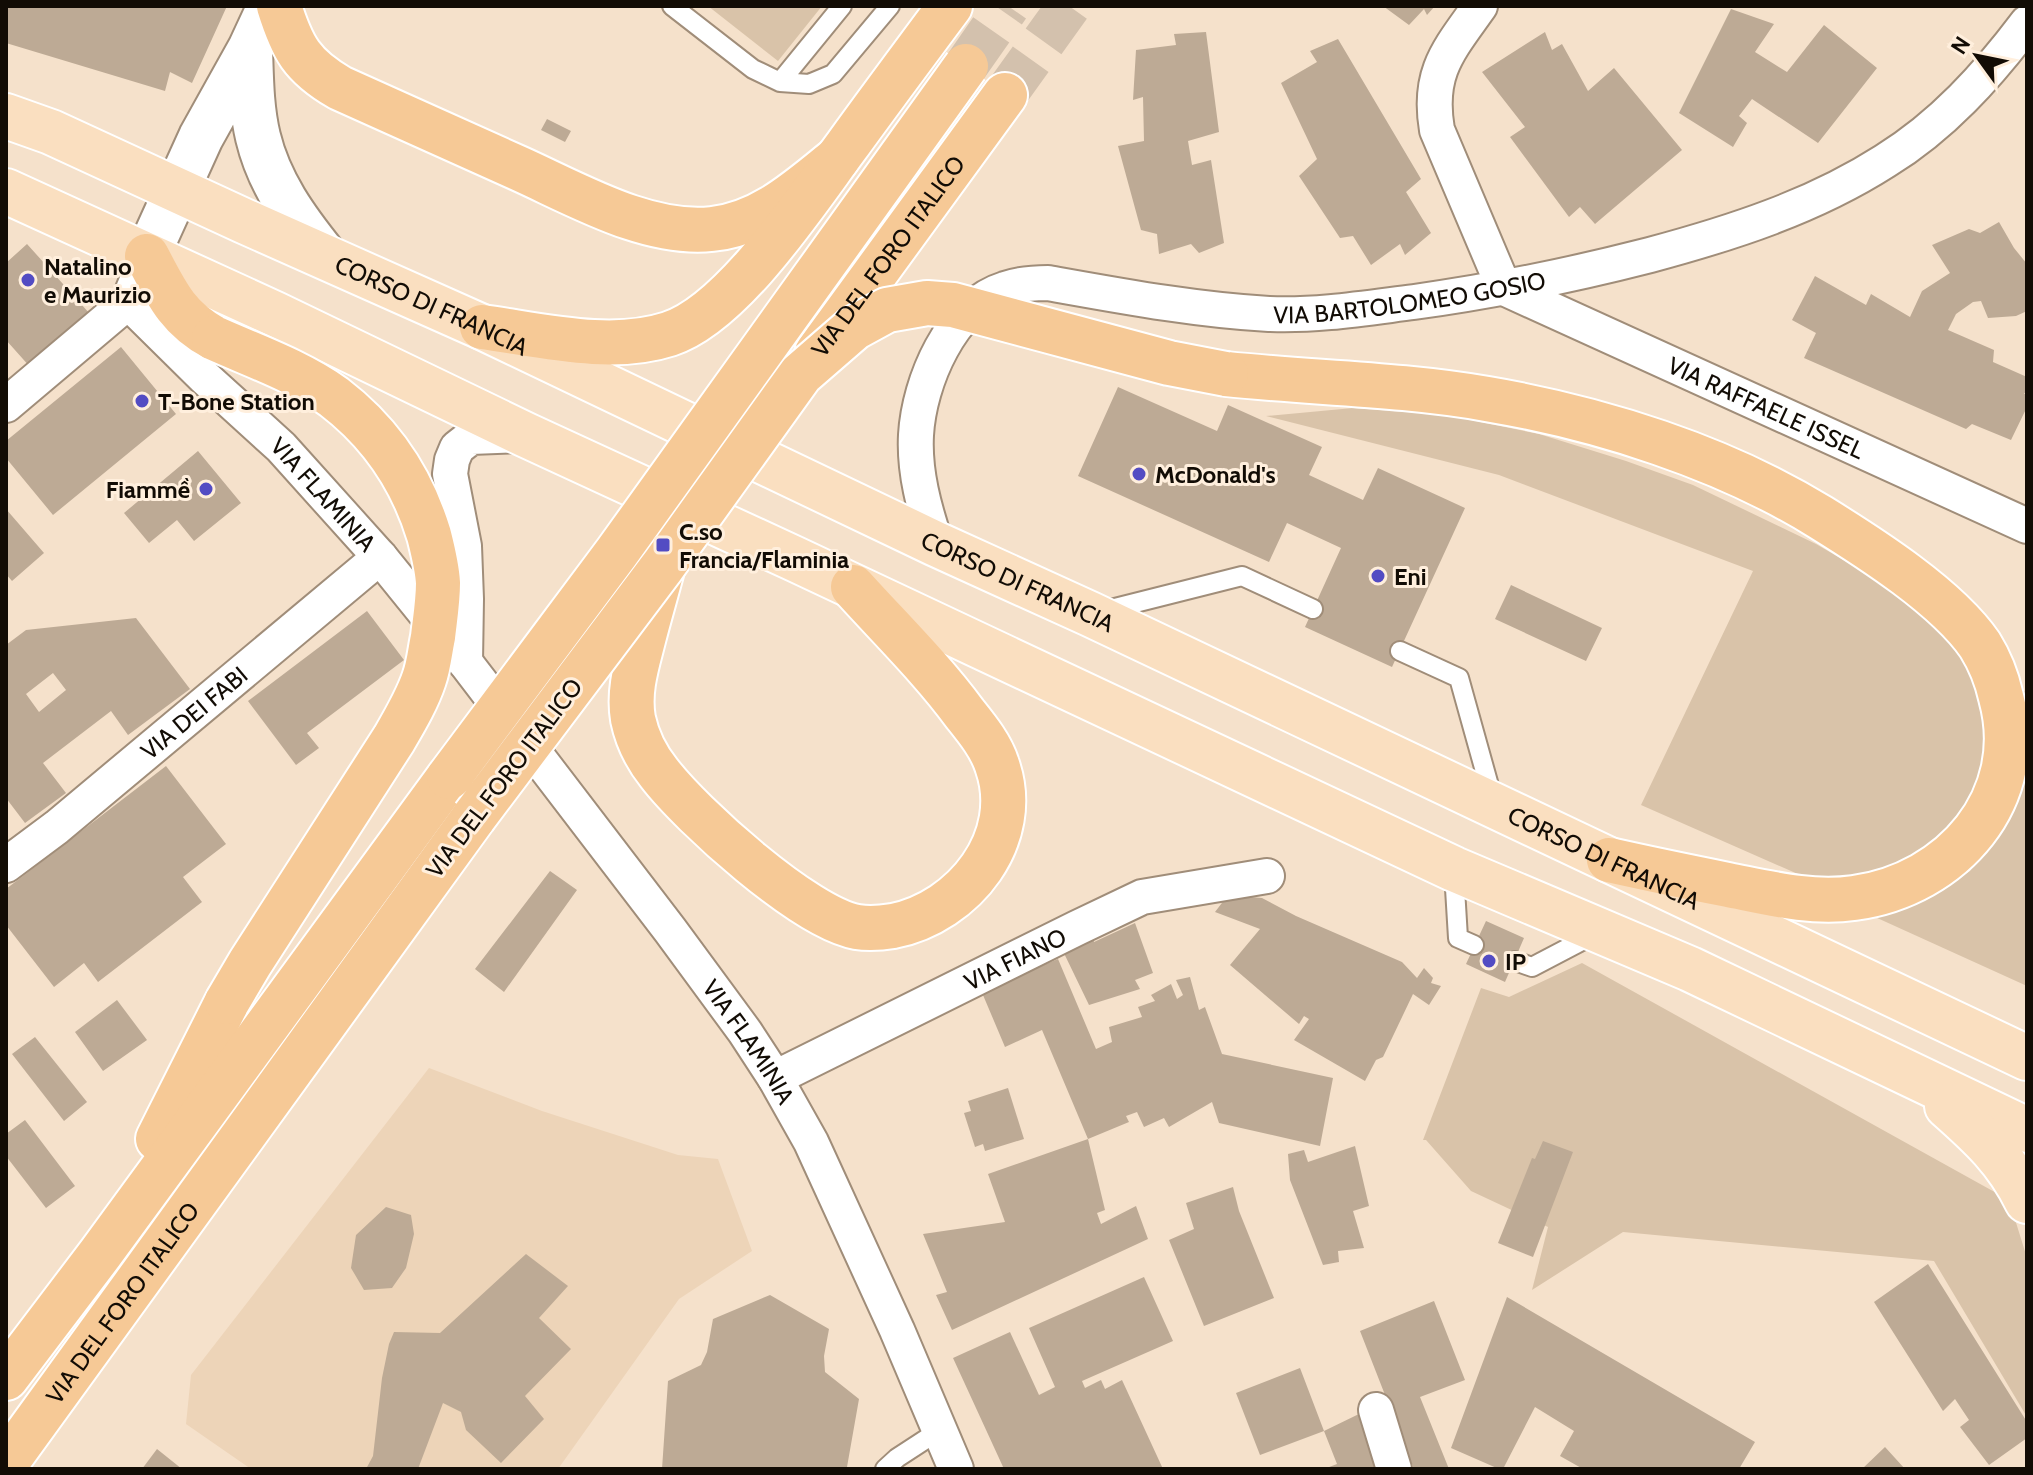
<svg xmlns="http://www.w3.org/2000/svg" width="2033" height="1475" font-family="Cabin,sans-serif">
<rect width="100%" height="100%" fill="#f5e1cb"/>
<path fill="#edd4b8" d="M429 1068 542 1111 678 1155 718 1159 752 1251 679 1299 558 1469H251L186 1424 191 1375Z"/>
<path fill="#d9c3a9" d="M708 6H822L778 61Z
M1353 408 1446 415 1539 434 1626 461 1693 485 1816 544 1885 584 1924 613 1960 652 1981 687 1987 759 1972 802 1935 852 1873 881 1816 882 1641 805 1753 571 1499 475 1266 416Z
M2027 689V986L1875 917 1924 900 1970 871 2016 803 2023 692Z
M1582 963 2009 1200 2027 1258V1417L1934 1261 1623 1232 1532 1290 1548 1227 1471 1191 1426 1140H1423L1481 988 1509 997Z"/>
<path fill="#bdaa95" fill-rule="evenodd" d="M6 6H227L192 83 170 72 165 91 6 43Z
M1383 6H1435L1427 15 1424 9 1409 25Z
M1731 9 1774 24 1755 52 1787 72 1824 25 1877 68 1818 143 1752 99 1739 116 1747 123 1733 147 1679 113Z
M1206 32 1219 132 1188 141 1192 165 1211 160 1224 243 1199 253 1191 244 1159 254 1157 234 1141 230 1118 146 1144 141 1143 97 1133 100 1136 50 1176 45 1174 34Z
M1545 32 1552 50 1562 44 1588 91 1614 68 1682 150 1595 224 1580 207 1569 217 1510 137 1525 127 1482 72Z
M1338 39 1421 179 1406 192 1431 233 1405 255 1400 244 1371 265 1353 236 1340 238 1299 176 1317 159 1281 83 1317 62 1310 51Z
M547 119 571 131 565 142 541 130Z
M1999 222 2014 248 2027 264V311L2016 316 1988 318 1981 301 1973 302 1956 314 1948 330 1994 350 1993 362 2027 377V390L2024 394H2027V407L2011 440 1972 424 1966 429 1804 358 1816 333 1792 320 1815 276 1866 305 1871 294 1910 317 1922 291 1950 273 1932 245 1969 229 1980 233Z
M27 244 90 314 31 368 6 340V263Z
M121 347 176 414 53 515 6 458V441Z
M1118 387 1217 431 1228 405 1322 447 1309 475 1363 500 1378 468 1465 508 1392 667 1305 627 1341 548 1287 523 1269 562 1078 476Z
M198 451 241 503 194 541 177 520 149 543 124 513Z
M6 509 44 553 12 581 6 574Z
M1511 585 1602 628 1586 661 1495 619Z
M367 611 404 660 307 733 319 748 296 765 248 701Z
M136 618 190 689 128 735 111 711 43 763 66 793 25 823 6 798V645L26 630ZM53 673 66 690 39 712 26 694Z
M166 766 226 844 183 877 202 902 98 982 84 963 54 987 6 925V889Z
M550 871 577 890 504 992 475 969Z
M1228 895 1262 898 1296 916 1402 962 1417 978 1424 968 1433 978 1431 983 1441 986 1429 1005 1413 994 1383 1057 1376 1060 1365 1081 1294 1040 1309 1019 1304 1016 1299 1024 1230 965 1260 929 1215 912Z
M1486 921 1524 938 1505 982 1466 964Z
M1135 923 1153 973 1135 980 1140 989 1089 1005 1060 945 1092 928 1094 942Z
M1058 959 1096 1049 1112 1042 1109 1027 1142 1017 1138 1007 1155 1001 1151 995 1171 984 1177 999 1183 995 1176 980 1190 977 1199 1010 1205 1007 1222 1054 1333 1078 1320 1146 1219 1123 1212 1102 1169 1127 1164 1118 1144 1127 1137 1112 1126 1116 1129 1122 1088 1139 1042 1030 1005 1047 983 995 1020 975Z
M117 1000 147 1040 103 1071 75 1032Z
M35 1037 87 1102 64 1121 12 1054Z
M1008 1088 1024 1139 985 1151 983 1144 975 1147 964 1113 971 1111 968 1101Z
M25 1120 75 1186 46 1208 6 1156V1134Z
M1088 1139 1105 1210 1097 1213 1101 1224 1136 1206 1148 1239 952 1330 936 1295 947 1292 923 1234 1005 1222 988 1174Z
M1543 1141 1573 1152 1533 1257 1498 1243 1532 1158 1535 1159Z
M1355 1146 1369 1206 1353 1211 1364 1248 1338 1251 1339 1262 1323 1265 1290 1180 1288 1154 1304 1150 1308 1162Z
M1233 1187 1239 1211 1274 1298 1204 1326 1169 1240 1194 1229 1186 1203Z
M386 1207 411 1215 414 1234 406 1268 392 1288 364 1290 351 1268 356 1235Z
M526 1254 568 1286 539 1318 571 1349 525 1396 544 1419 501 1463 466 1430 461 1412 443 1403 418 1469H366L373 1456 382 1378 389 1344 394 1332 440 1333Z
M1928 1264 2027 1422V1438L1989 1465 1960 1427 1969 1420 1955 1399 1943 1411 1874 1302Z
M1144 1277 1173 1341 1082 1381 1085 1388 1101 1380 1105 1389 1122 1380 1163 1469H1004L953 1358 1010 1332 1039 1395 1055 1387 1029 1328Z
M770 1295 829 1329 824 1356 825 1372 859 1399 847 1467 841 1469H662L668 1381 701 1365 707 1352 713 1319Z
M1507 1297 1755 1442 1739 1469H1583L1560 1456 1574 1431 1535 1407 1503 1469H1499L1451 1448Z
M1434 1301 1465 1380 1420 1397 1449 1469H1414L1360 1331Z
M1300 1368 1324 1431 1260 1455 1236 1393Z
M1361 1413 1386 1469H1324L1337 1464 1324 1431Z
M1885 1447 1905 1469H1862Z
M157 1449 182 1469H142Z"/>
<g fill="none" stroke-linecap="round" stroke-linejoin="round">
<path stroke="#d3c1ad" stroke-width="44" stroke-dasharray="44 22" stroke-linecap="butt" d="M966 66 1008 6
M1005 95 1069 6"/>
<g stroke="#a08d79" stroke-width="22">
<path id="lane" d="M672 6 753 69 780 82 809 84 833 74 890 6
M780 82 842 6
M1103 611 1242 576 1313 609
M1400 651 1459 678 1493 800
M1454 872 1458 938 1474 945
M1515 961 1532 967 1595 934
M885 1469 897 1458 940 1430"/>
</g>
<g stroke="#a08d79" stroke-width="38">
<g id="street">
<path d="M1480 6C1449 50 1427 72 1437 130L1504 288"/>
<path id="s1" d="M147 256 128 302 204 377 281 447 380 557 465 662 670 930 745 1032 775 1078 811 1142 897 1330 956 1469"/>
<path id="s2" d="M1504 288 2027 526"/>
<path d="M6 405 128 302"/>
<path id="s3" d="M936 544C924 508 914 472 916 435 919 382 951 306 1005 289 1019 284 1034 283 1048 283 1121 296 1196 310 1269 314 1318 316 1366 308 1414 302 1494 291 1572 275 1650 255 1732 233 1813 207 1885 161 1942 126 1987 76 2027 23"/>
<path d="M465 662 466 599 464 546 450 474 452 460 457 448 471 437 523 435"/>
<path id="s4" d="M6 865 57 827 380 557"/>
<path id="s5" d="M775 1078 1077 928 1142 897 1267 876"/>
<path d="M1376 1410 1394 1469"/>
</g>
</g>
<g stroke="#a08d79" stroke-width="48">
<path id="secondary" d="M250 49C251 78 251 108 258 137 269 183 296 220 325 256
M147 256 201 137 250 49 270 6"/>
</g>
<g stroke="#fff" stroke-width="48">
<g id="primary">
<path id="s6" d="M6 116 51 132 244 221 482 327 936 544 1090 614 2027 1058"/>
<path d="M6 191 275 314 526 435 795 559 1454 869 1690 969 2027 1130"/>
<path d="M1947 1106C1981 1136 2007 1160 2027 1201"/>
</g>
</g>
<g stroke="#fff" stroke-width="48">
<g id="highway">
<path d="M279 6C292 48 302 66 340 88 399 115 459 141 518 168 576 194 647 236 712 229 762 224 800 189 837 159"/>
<path d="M147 256C166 292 177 318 214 338"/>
<path d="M482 327C540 335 611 353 669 334 732 314 806 201 846 147 880 100 915 53 950 6"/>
<path id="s7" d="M817 353 1005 95"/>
<path d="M1226 374C1313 383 1401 384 1487 399 1599 418 1723 457 1820 517 1870 548 1947 597 1980 645 1990 661 1997 679 2001 697 2029 798 1952 885 1854 898 1811 904 1769 893 1728 885 1688 877 1649 869 1609 860"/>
<path d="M663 566C657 589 650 613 644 636 637 664 628 690 633 719 637 738 647 758 659 773 692 816 805 918 857 927 869 929 881 928 893 926 964 912 1023 838 997 765 991 746 977 729 965 714 932 669 891 629 853 587"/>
<path d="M158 1139 227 1002"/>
<path d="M6 1378 100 1254 449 777"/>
<path id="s8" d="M6 1463 474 817"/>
</g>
</g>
<use href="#lane" stroke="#fff" stroke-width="18"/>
<use href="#street" stroke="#fff" stroke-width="34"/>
<use href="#secondary" stroke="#fff" stroke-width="44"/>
<use href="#primary" stroke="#fadfc0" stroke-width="44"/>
<use href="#highway" stroke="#f6c996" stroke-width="44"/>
<g stroke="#fff" stroke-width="48" stroke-linecap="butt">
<path id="highway-bridge" d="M214 338C254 356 298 371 334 397 381 433 412 479 429 535 433 551 437 566 438 583 438 601 435 619 433 637 430 651 429 665 424 679 417 700 405 720 394 739L250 963 227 1002
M449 777 617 552 966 66
M474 817 663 566 801 374 854 328 887 310 927 303 953 305 1169 363 1226 374"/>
</g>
<use href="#highway-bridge" stroke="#f6c996" stroke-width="44"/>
</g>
<g fill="#534cc3" stroke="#ffefdd" stroke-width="3">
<circle cx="28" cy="280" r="8"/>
<circle cx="142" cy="401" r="8"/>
<circle cx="1139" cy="474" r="8"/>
<circle cx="206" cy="489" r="8"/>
<rect x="655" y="537" width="16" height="16" rx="4"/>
<circle cx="1378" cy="576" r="8"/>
<circle cx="1489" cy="961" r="8"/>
</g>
<g text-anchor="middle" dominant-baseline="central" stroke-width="6" stroke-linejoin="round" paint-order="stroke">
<g font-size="24" fill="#120c05" stroke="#ffefdd">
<text stroke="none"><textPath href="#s7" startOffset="120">VIA DEL FORO ITALICO</textPath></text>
<text stroke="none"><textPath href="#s3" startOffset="700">VIA BARTOLOMEO GOSIO</textPath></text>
<text stroke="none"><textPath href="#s6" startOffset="466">CORSO DI FRANCIA</textPath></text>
<text stroke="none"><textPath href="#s2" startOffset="288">VIA RAFFAELE ISSEL</textPath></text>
<text stroke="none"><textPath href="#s1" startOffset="324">VIA FLAMINIA</textPath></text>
<text stroke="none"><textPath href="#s6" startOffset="1114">CORSO DI FRANCIA</textPath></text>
<text stroke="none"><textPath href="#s4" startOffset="242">VIA DEI FABI</textPath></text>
<text transform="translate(504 778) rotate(-53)">VIA DEL FORO ITALICO</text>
<text stroke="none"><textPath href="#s6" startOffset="1762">CORSO DI FRANCIA</textPath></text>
<text stroke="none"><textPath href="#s5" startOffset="268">VIA FIANO</textPath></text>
<text stroke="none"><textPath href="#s1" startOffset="1018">VIA FLAMINIA</textPath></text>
<text stroke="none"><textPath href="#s8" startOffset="198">VIA DEL FORO ITALICO</textPath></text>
</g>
<g font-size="24" font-weight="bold" fill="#120c05" stroke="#ffefdd" text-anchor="start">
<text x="44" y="266">Natalino<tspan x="44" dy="28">e Maurizio</tspan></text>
<text x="158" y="401">T-Bone Station</text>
<text x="1155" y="474">McDonald's</text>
<text x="190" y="489" text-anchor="end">Fiammề</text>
<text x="679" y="531">C.so<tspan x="679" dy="28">Francia/Flaminia</tspan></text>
<text x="1394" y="576">Eni</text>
<text x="1505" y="961">IP</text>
</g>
</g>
<rect width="2033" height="1475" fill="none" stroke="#120c05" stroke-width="16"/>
<g transform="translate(1977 56) rotate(303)" stroke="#ffefdd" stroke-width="6" paint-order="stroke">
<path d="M0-6L14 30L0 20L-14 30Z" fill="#120c05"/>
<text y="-12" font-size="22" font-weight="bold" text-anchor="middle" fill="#120c05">N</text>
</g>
</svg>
